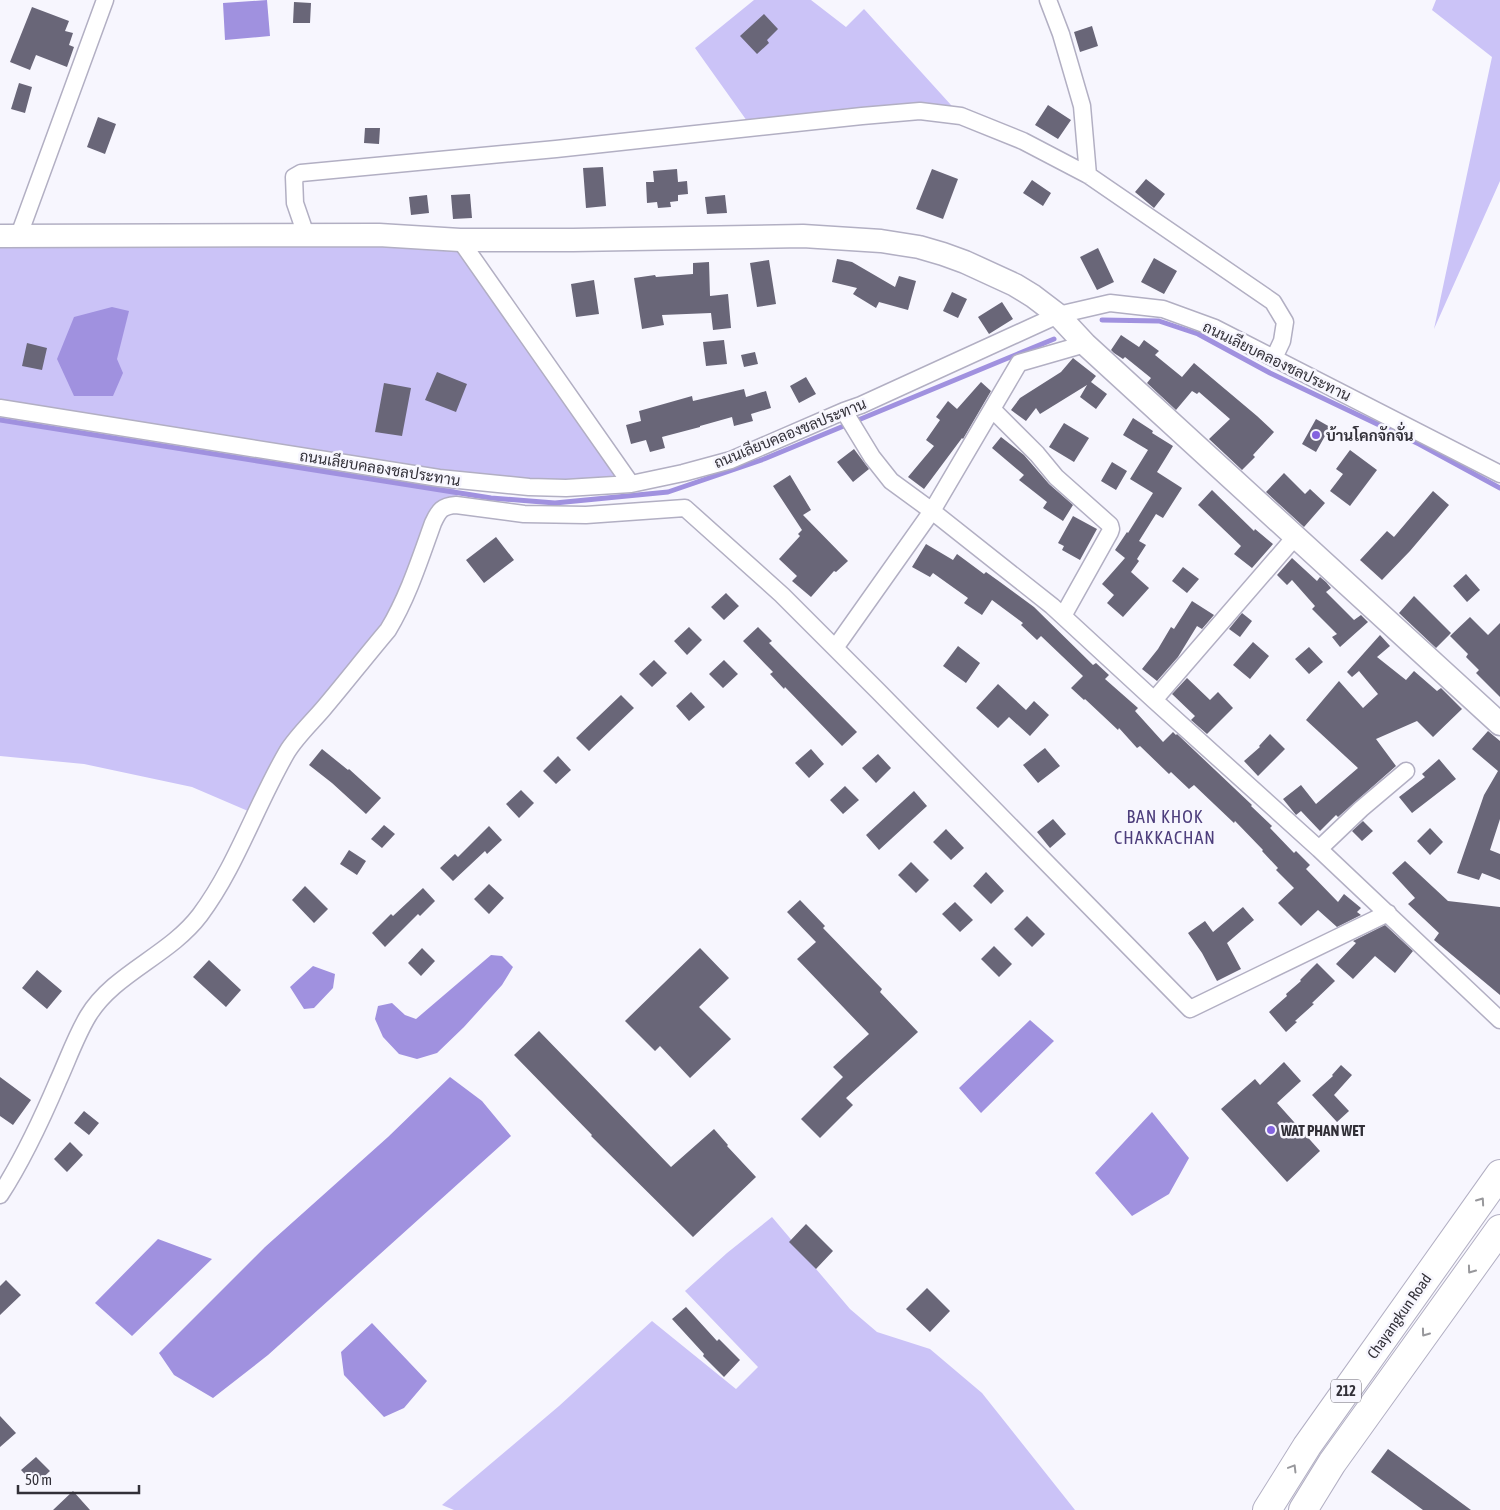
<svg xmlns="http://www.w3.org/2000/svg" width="1500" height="1510" font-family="'Asap Condensed',Sarabun,sans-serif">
<rect width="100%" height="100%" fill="#f7f6fe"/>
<path fill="#cbc3f7" d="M754 0H811L846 27 864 9 961 116 752 128 695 48Z
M1436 0H1500V181L1434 329 1492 57 1432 10Z
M0 236 460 240 631 484 440 479 458 492 456 505 447 506 406 596 323 710 255 814 192 787 84 764 0 756Z
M772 1217 850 1309 877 1332 930 1349 982 1393 1075 1510H454L442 1505 559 1406 652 1321 736 1389 758 1367 685 1291 727 1253Z"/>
<path fill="#a091df" d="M267 0 270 36 225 40 223 3Z
M112 307 129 311 117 359 123 373 113 396H74L57 359 74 317Z
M491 955 502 956 513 967 502 985 464 1027 437 1053 417 1059 399 1054 383 1037 375 1019 378 1006 392 1003 405 1015 416 1019Z
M313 966 335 974 333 988 314 1008 304 1009 290 987Z
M1030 1020 1054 1041 981 1113 959 1088Z
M450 1077 482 1101 511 1136 268 1355 213 1398 174 1375 159 1353 265 1247 388 1137Z
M1152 1112 1189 1158 1169 1194 1132 1216 1095 1173Z
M158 1239 212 1259 132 1336 95 1303Z
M372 1323 427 1381 404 1408 384 1417 344 1375 341 1352Z"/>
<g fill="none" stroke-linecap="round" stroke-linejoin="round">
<path stroke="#a091df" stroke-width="5" d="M1102 320 1159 321 1198 334 1270 373 1419 444 1500 488
M0 420 491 498 555 503 668 492 764 459 1054 339"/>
</g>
<path fill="#696678" d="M294 2 311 3 310 23H293Z
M32 7 69 21 65 31 73 33 69 45 74 47 67 67 36 55 30 70 10 62Z
M764 14 778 29 767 40 769 43 757 54 740 36Z
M1092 26 1098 46 1080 52 1074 32Z
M19 83 32 87 25 113 11 109Z
M1048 105 1071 120 1058 139 1035 125Z
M98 117 116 124 105 154 87 147Z
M365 128H380L379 144 364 143Z
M603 167 606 206 586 208 583 168Z
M677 169 678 182 687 181 688 194 678 195V201L670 202 671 207 658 208 657 202 647 203 646 182H654L653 171Z
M932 169 958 179 943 219 916 209Z
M1146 179 1165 194 1154 208 1135 192Z
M1032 180 1051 193 1043 206 1023 193Z
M470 194 472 218 453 219 451 195Z
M427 195 429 213 411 215 409 197Z
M725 195 727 213 707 214 705 197Z
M1098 248 1114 282 1097 290 1080 257Z
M1154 258 1177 271 1164 294 1141 282Z
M837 259 852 262 895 287 899 276 916 281 908 310 879 302 876 308 853 294 857 288 832 282Z
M769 260 776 304 757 307 750 263Z
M709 262 710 296 728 294 731 328 713 330 711 313 662 315 664 325 642 329 634 278 655 275 656 277 693 274V263Z
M594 280 599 314 576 317 571 284Z
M952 292 967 299 958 318 943 311Z
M1002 302 1013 319 989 334 978 317Z
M1121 335 1139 347 1144 340 1159 351 1155 355 1182 377 1194 363 1257 416 1274 432 1253 455 1255 457 1242 470 1209 439 1230 419 1199 392 1197 394 1192 391 1176 410 1147 383 1151 378 1125 357 1123 359 1114 353 1111 350Z
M724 340 727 364 706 366 703 342Z
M27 343 47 348 42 370 22 366Z
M755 352 758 364 744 367 741 355Z
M1073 358 1096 376 1091 382 1107 394 1096 409 1080 397 1087 385 1040 414 1036 408 1026 421 1011 410 1020 398 1061 372Z
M437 372 467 384 456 412 425 400Z
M806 377 816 394 799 403 790 386Z
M981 382 991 391 963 439 962 438 924 489 908 477 934 446 926 440 940 420 936 417 948 401 957 409Z
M384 383 411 388 402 436 375 432Z
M744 389 746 397 766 391 771 408 751 414 753 421 734 426 732 417 700 426V427L662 437 665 448 650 452 646 440 631 444 626 425 641 421 639 411 692 396 693 401Z
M1133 418 1153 431 1152 433 1173 446 1157 472 1182 488 1163 518 1156 514 1139 541 1146 545 1137 559 1139 561 1131 572 1149 588 1123 617 1107 603 1114 595 1102 584 1125 558 1115 550 1127 532 1128 533 1153 493 1130 479 1148 450 1123 435Z
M1316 419 1330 427 1316 452 1302 444Z
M1064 423 1089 438 1074 462 1049 447Z
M1001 437 1024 455 1049 484 1073 505 1063 521 1043 508 1047 502 1019 480 1024 475 992 448Z
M854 449 869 469 853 482 837 462Z
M1350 450 1377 470 1350 506 1330 491 1343 474 1336 469Z
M1112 462 1127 471 1116 490 1101 481Z
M1284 473 1305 494 1310 489 1325 503 1304 527 1266 492Z
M790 475 811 510 803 515 848 561 836 572 834 571 811 597 792 581 797 576 779 559 800 536 798 534 802 530 773 486Z
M1212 490 1254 531 1255 529 1273 544 1252 568 1234 554 1241 546 1198 505Z
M1433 491 1449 505 1410 551 1382 580 1360 560 1387 531 1394 537Z
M1073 516 1097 529 1080 560 1062 550 1064 546 1058 543Z
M496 537 514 560 484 583 466 560Z
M926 544 953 560 957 554 984 574 986 572 1000 582 1034 607 1093 665 1096 663 1109 675 1105 679 1138 708 1135 711 1163 742 1173 732 1176 735 1177 734 1252 805 1251 806 1272 826 1270 828 1294 853 1296 851 1310 865 1306 869 1338 902 1344 894 1361 908 1357 912 1361 915 1337 927 1318 910 1301 926 1278 903 1294 888 1276 870 1278 868 1262 851 1263 850 1235 821 1234 823 1194 785 1189 789 1171 772 1169 774 1140 746 1137 748 1119 728 1118 730 1085 699 1084 700 1071 688 1083 676 1041 636 1037 640 1021 625 1023 623 992 600 982 615 964 603 968 598 933 573 930 577 912 567Z
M1292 558 1317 581 1320 577 1326 582 1331 588 1326 592 1354 620 1361 615 1368 622 1340 647 1332 637 1337 634 1312 609 1315 606 1292 580 1287 585 1277 575Z
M1183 567 1199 579 1187 593 1172 581Z
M1466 574 1480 590 1467 602 1453 586Z
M726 593 739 606 724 620 711 607Z
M1414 596 1451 633 1436 648 1399 613Z
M1192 601 1214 615 1202 629 1197 626 1178 657 1157 681 1142 669 1158 649 1171 627 1174 629Z
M1242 613 1252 621 1240 637 1229 629Z
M1470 617 1488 635 1500 623V697L1476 673 1479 670 1466 657 1468 654 1450 636Z
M689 627 702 640 687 655 674 641Z
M758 627 772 641 769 643 857 732 842 746 785 687 784 689 770 674 773 672 743 641Z
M1380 635 1390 646 1377 657 1406 680 1414 671 1437 691 1441 688 1462 709 1433 737 1417 721 1376 739 1396 766 1338 817 1336 815 1320 831 1301 811 1296 815 1283 799 1301 785 1316 804 1358 768 1306 720 1339 681 1363 708 1378 694 1359 671 1352 677 1347 672Z
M1253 642 1269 656 1250 679 1233 665Z
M958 646 980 663 966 683 943 666Z
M1309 647 1323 662 1309 674 1295 659Z
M654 660 667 673 652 687 639 674Z
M724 660 738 674 723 688 709 674Z
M1187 678 1210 700 1218 692 1233 708 1207 734 1191 720 1195 716 1172 694Z
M998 684 1026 710 1034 701 1049 715 1030 736 1009 717 998 728 976 708Z
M691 692 705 707 689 721 676 706Z
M621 695 634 708 589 751 576 738Z
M1488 731 1500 741V819L1490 850 1500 854V880L1482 873 1479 880 1457 873 1484 795 1498 771 1472 749Z
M1270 734 1285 749 1258 776 1244 761 1260 747 1259 746Z
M1045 748 1060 766 1038 783 1023 765Z
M322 749 348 770 349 769 381 798 366 814 332 783 309 765Z
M811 749 824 764 809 778 795 763Z
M878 754 891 768 876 783 862 768Z
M558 756 571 770 556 784 543 771Z
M1439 759 1456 779 1412 813 1399 797 1425 777 1422 774Z
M845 786 859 800 843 814 830 800Z
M521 790 534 803 519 818 506 804Z
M914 791 927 806 879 850 866 835Z
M1053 819 1066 834 1050 848 1037 832Z
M1363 821 1373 831 1362 841 1352 831Z
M384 825 395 834 382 848 371 839Z
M489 826 502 840 487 854 485 851 453 881 440 868 455 854 458 857Z
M1430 828 1443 842 1430 855 1417 841Z
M946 829 964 848 951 860 933 842Z
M349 850 366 861 357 875 340 864Z
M1405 861 1448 901 1500 907V995L1434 940 1439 933 1408 904 1415 898 1392 873Z
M911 862 929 880 916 893 898 875Z
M986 872 1004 891 991 904 973 886Z
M489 884 504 898 489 914 474 899Z
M305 886 328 909 314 923 292 900Z
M423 888 435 901 420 916 418 914 385 947 372 933 391 914 393 916Z
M800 900 825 926 823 928 882 989 880 992 918 1032 846 1098 853 1105 820 1138 801 1119 843 1077 833 1067 869 1034 797 959 816 942 787 912Z
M955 902 973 920 960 932 942 914Z
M1243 907 1254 920 1227 943 1241 969 1217 981 1202 953 1188 933 1205 921 1213 932Z
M1027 916 1045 934 1032 947 1014 929Z
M1385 925 1413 951 1395 973 1375 956 1353 979 1336 964 1356 943 1353 941Z
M994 946 1012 964 999 977 981 959Z
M422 948 435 961 421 976 408 963Z
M700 948 729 978 699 1007 731 1039 690 1078 660 1046 655 1051 625 1021Z
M209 960 241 990 226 1007 193 977Z
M1317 963 1335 981 1312 1003 1314 1004 1295 1021 1297 1022 1286 1032 1269 1012 1287 996 1286 994 1301 981 1300 980Z
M37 970 62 991 47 1009 22 988Z
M539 1031 671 1167 714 1129 728 1145 727 1146 756 1177 693 1237 591 1136 592 1135 514 1055Z
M1284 1062 1301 1081 1277 1103 1320 1151 1287 1182 1221 1109 1255 1079 1260 1085Z
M1341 1065 1352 1075 1334 1095 1349 1111 1337 1122 1312 1095 1333 1076 1332 1075Z
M0 1077 31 1100 13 1125 0 1116Z
M84 1111 99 1123 89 1135 74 1123Z
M70 1142 83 1155 67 1172 54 1159Z
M806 1224 833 1251 816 1269 789 1242Z
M6 1280 21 1295 0 1315V1286Z
M927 1288 950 1311 930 1332 906 1309Z
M686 1307 717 1341 719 1339 740 1360 724 1377 703 1356 704 1354 672 1319Z
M0 1416 16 1433 0 1447Z
M1388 1449 1471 1510H1423L1371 1472Z
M36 1457 50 1471 35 1485 21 1470Z
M73 1491 90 1510H53Z"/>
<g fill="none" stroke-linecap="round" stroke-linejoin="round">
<g stroke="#b2afc3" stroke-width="19">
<path id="street" d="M1048 0 1061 34 1082 106 1088 175
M19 235 105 0
M306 235 295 203 294 177 301 173 556 149 862 116 920 111 961 116 1023 141 1088 175 1273 302 1285 322 1282 341 1274 358
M460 240 631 484
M0 408 439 478 529 487 566 488 631 484 683 473 731 460 844 411 861 405 1058 315 1110 303 1163 309 1215 328 1500 474
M992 409 1037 454 1056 477 1110 525 1111 529 1110 532 1063 616
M844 411 872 457 891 481 932 511 1052 606 1154 700 1319 849 1500 1020
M835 648 932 511 1019 363 1085 344
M1154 700 1295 537
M1319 849 1361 809 1406 771
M0 1195C24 1158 41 1121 58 1081 68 1059 76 1036 88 1016 114 973 169 956 200 915 236 867 256 805 287 752 296 737 311 723 323 709 345 683 366 656 388 630 408 597 420 559 433 523 439 510 442 506 456 505L524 514 586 515 685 508 782 595 878 691 1190 1009 1388 913"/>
</g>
<g stroke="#b2afc3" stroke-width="25">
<path id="secondary" d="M0 236 379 235 460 240H573L803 236 881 241 919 247 943 254 965 262 1015 285 1033 296 1058 315 1085 344 1500 724"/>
</g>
<g stroke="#b2afc3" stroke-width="30">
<path id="highway" d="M1267 1510 1307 1446 1500 1174
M1303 1510 1332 1463 1500 1229"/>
</g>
<use href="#street" stroke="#fff" stroke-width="16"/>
<use href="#secondary" stroke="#fff" stroke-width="22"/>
<use href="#highway" stroke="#fff" stroke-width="28"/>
</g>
<defs><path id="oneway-chevron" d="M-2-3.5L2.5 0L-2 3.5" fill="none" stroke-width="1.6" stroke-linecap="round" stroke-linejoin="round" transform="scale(1.25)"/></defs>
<g stroke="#98989c">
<use href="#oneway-chevron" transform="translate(1481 1201) rotate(-55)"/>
<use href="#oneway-chevron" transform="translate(1471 1270) rotate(126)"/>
<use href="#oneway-chevron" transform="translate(1425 1333) rotate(126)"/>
<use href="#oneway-chevron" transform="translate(1293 1468) rotate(-59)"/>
</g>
<g fill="#8464df" stroke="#f7f6fe" stroke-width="2">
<circle cx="1316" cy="435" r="5"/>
<circle cx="1271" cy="1130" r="5"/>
</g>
<g text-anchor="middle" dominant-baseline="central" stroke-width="5" stroke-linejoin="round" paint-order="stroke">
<rect fill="#f7f6fe" stroke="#6d6b73" stroke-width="1" x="1331" y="1379.5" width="30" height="23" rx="4"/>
<g font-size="14" font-weight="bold" fill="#323038">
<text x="1346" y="1391">212</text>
</g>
<g font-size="15" fill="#323038" stroke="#f7f6fe">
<text transform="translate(1277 361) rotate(26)">ถนนเลียบคลองชลประทาน</text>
<text transform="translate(790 433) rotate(-22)">ถนนเลียบคลองชลประทาน</text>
<text transform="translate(380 468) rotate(9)">ถนนเลียบคลองชลประทาน</text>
<text transform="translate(1399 1316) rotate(-55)">Chayangkun Road</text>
</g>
<g font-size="15" font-weight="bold" fill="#323038" stroke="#f7f6fe" text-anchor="start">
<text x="1326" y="435">บ้านโคกจักจั่น</text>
<text x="1281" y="1130">WAT PHAN WET</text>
</g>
<g font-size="18" letter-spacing="1" fill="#4d3e7c" stroke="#f7f6fe">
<text x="1165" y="816">BAN KHOK<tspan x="1165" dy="21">CHAKKACHAN</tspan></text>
</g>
</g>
<path d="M18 1485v8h121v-8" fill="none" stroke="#323038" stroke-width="2.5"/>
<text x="25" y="1485" font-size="15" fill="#323038" stroke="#f7f6fe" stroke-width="4" paint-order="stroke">50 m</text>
</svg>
